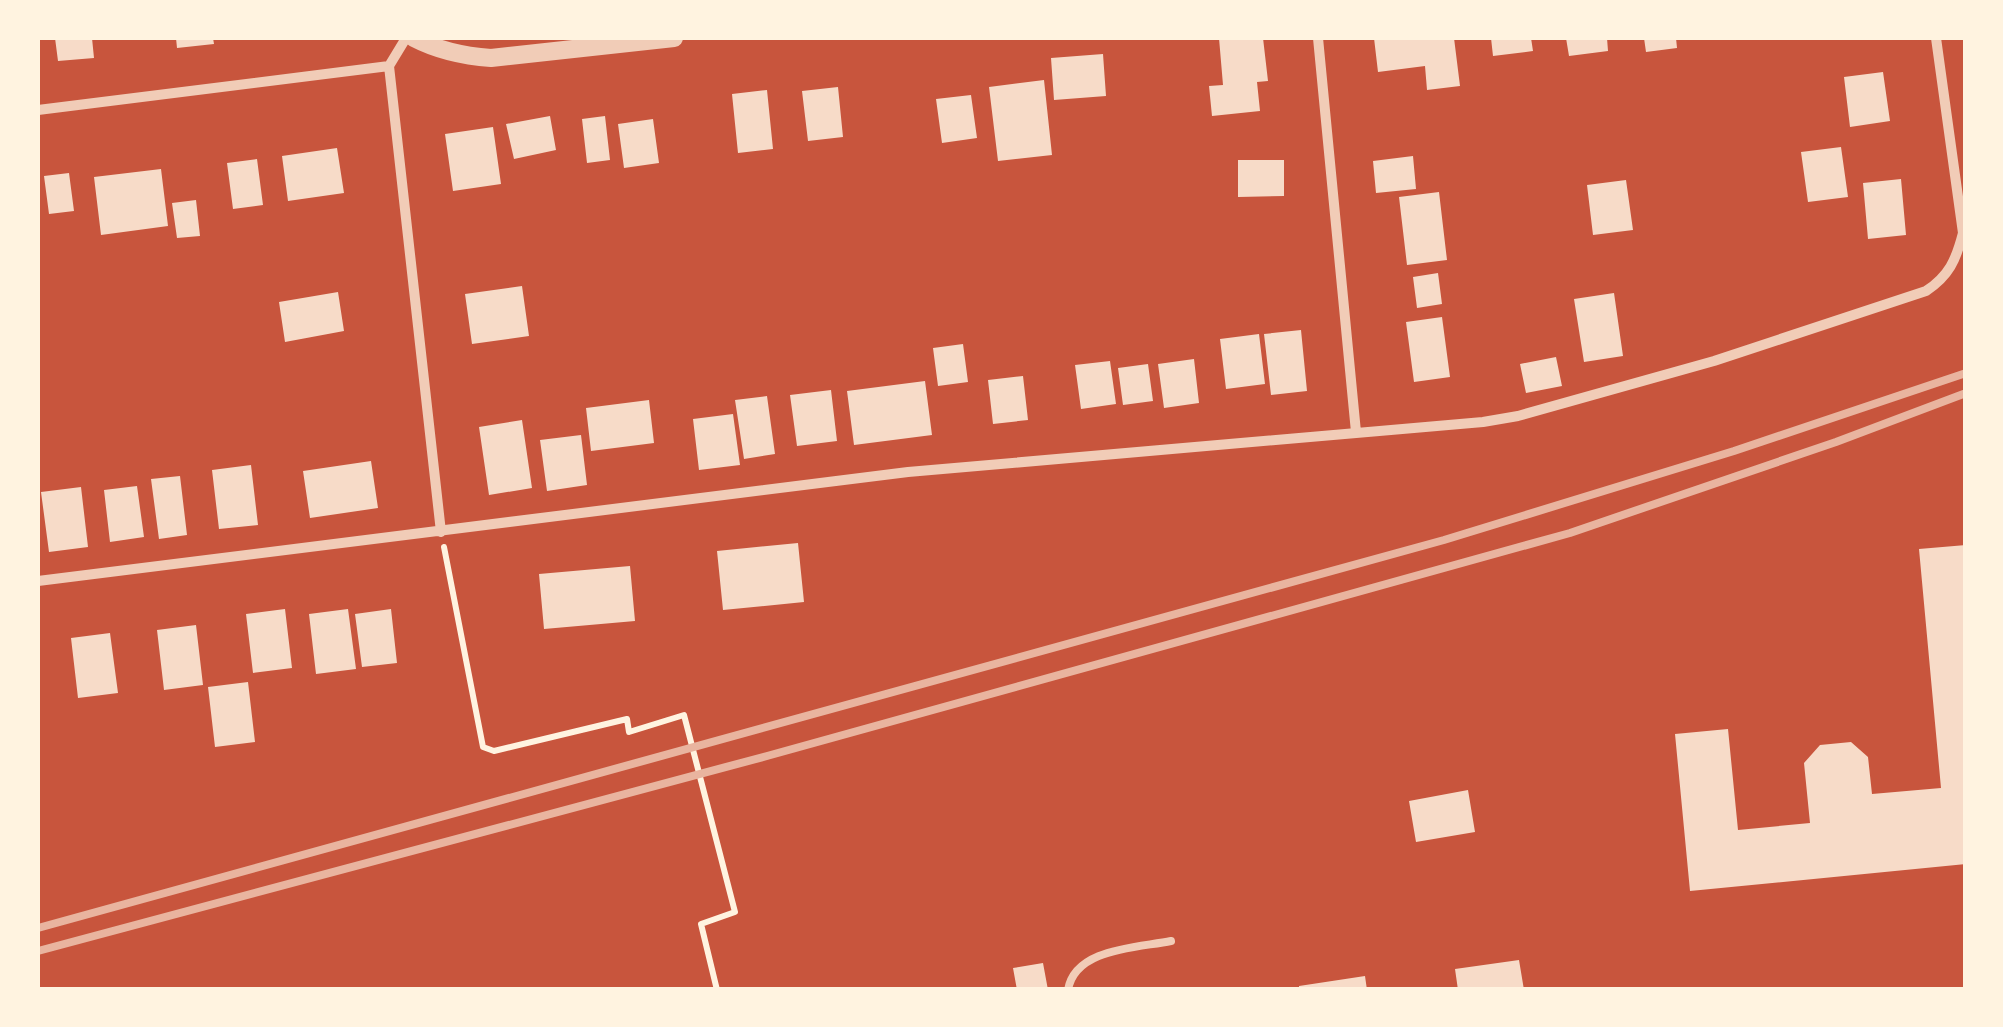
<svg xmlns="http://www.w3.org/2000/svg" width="2003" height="1027" font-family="'Work Sans',sans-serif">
<rect width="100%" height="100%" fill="#c8553d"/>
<path fill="#f7dbc8" d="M55 38H92L94 58 58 61Z
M176 38H213L214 44 177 48Z
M1219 38H1263L1268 81 1257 82 1260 111 1212 116 1209 86 1223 85Z
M1374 38H1454L1460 86 1427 90 1425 66 1378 72Z
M1491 38H1531L1533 51 1493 56Z
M1566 38H1607L1608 51 1569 56Z
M1644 38H1676L1677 48 1646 52Z
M1103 54 1106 96 1054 100 1051 58Z
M1883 72 1890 121 1850 127 1844 77Z
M1044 80 1052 155 998 161 989 87Z
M838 87 843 137 808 141 802 91Z
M767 90 773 149 738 153 732 94Z
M971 95 977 138 942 143 936 99Z
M550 116 556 150 514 159 506 124Z
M605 116 610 160 587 163 582 119Z
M653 119 659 163 624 168 618 124Z
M493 127 501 184 453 191 445 134Z
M1841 147 1848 197 1808 202 1801 152Z
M337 148 344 193 288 201 282 156Z
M1413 156 1416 189 1376 193 1373 161Z
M257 159 263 205 233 209 227 163Z
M1238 160H1284V196L1238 197Z
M161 169 168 226 101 235 94 177Z
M69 173 74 211 49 214 44 176Z
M1901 179 1906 235 1868 239 1863 183Z
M1626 180 1633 230 1593 235 1587 185Z
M1439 192 1447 260 1407 265 1399 197Z
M196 200 200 236 177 238 172 203Z
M1438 273 1442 304 1417 308 1413 277Z
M522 286 529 336 472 344 465 294Z
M338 292 344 331 285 342 279 302Z
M1614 293 1623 356 1584 362 1574 299Z
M1442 317 1450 377 1414 382 1406 322Z
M1301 330 1307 391 1271 395 1264 334Z
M1259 334 1265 384 1226 389 1220 339Z
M963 344 968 382 938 386 933 348Z
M1556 357 1562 386 1526 393 1520 364Z
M1194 359 1199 403 1164 408 1158 364Z
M1110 361 1116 404 1081 409 1075 365Z
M1148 364 1153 401 1123 405 1118 368Z
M1023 376 1028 420 993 424 988 380Z
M925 381 932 435 854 445 847 391Z
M831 390 837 441 797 446 790 395Z
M767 396 775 454 744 459 735 400Z
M649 400 654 443 591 451 586 408Z
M733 414 740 465 699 470 693 419Z
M522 420 532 488 489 495 479 427Z
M581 435 587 485 547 491 540 440Z
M371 461 378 508 310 518 303 471Z
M251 465 258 525 219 529 212 470Z
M180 476 187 535 159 539 151 479Z
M137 486 144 537 110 542 104 490Z
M81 487 88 547 49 552 41 492Z
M798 543 804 602 723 610 717 551Z
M1966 545V864L1690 891 1675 734 1728 729 1738 830 1810 823 1804 763 1820 745 1851 742 1868 757 1872 794 1941 788 1919 549Z
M630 566 635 621 544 629 539 574Z
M285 609 292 668 253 673 246 614Z
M348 609 356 669 316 674 309 614Z
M391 609 397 663 362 667 355 614Z
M196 625 203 685 164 690 157 630Z
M110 633 118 693 78 698 71 638Z
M248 682 255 742 215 747 208 687Z
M1468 790 1475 832 1416 842 1409 801Z
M1519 960 1524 990H1458L1455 969Z
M1043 963 1048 990H1017L1013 968Z
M1365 976 1367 990H1299V986Z"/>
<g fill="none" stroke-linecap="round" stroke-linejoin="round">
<path stroke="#fff3e0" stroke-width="6" d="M444 547 483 747 494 751 627 719 629 732 684 715 735 912 701 924 717 990"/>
<path stroke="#f1ccb7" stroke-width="8" d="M1068 990C1075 948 1137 948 1171 941"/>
<path stroke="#f1ccb7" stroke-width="10" d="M1318 38 1356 432
M389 66 441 532
M389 66 406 38
M38 110 389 66
M38 581 908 472 1483 422 1518 416 1714 361 1926 291C1949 276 1956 260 1963 233L1936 38"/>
<path stroke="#f1ccb7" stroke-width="18" d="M414 38C439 51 463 56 491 58L674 38"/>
<path stroke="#e9b49f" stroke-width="8" d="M38 928 1444 540 1734 451 1966 373
M38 951 767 756 1570 533 1836 442 1966 393"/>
</g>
<rect width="2003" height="1027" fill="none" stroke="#fff3e0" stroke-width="80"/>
</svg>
